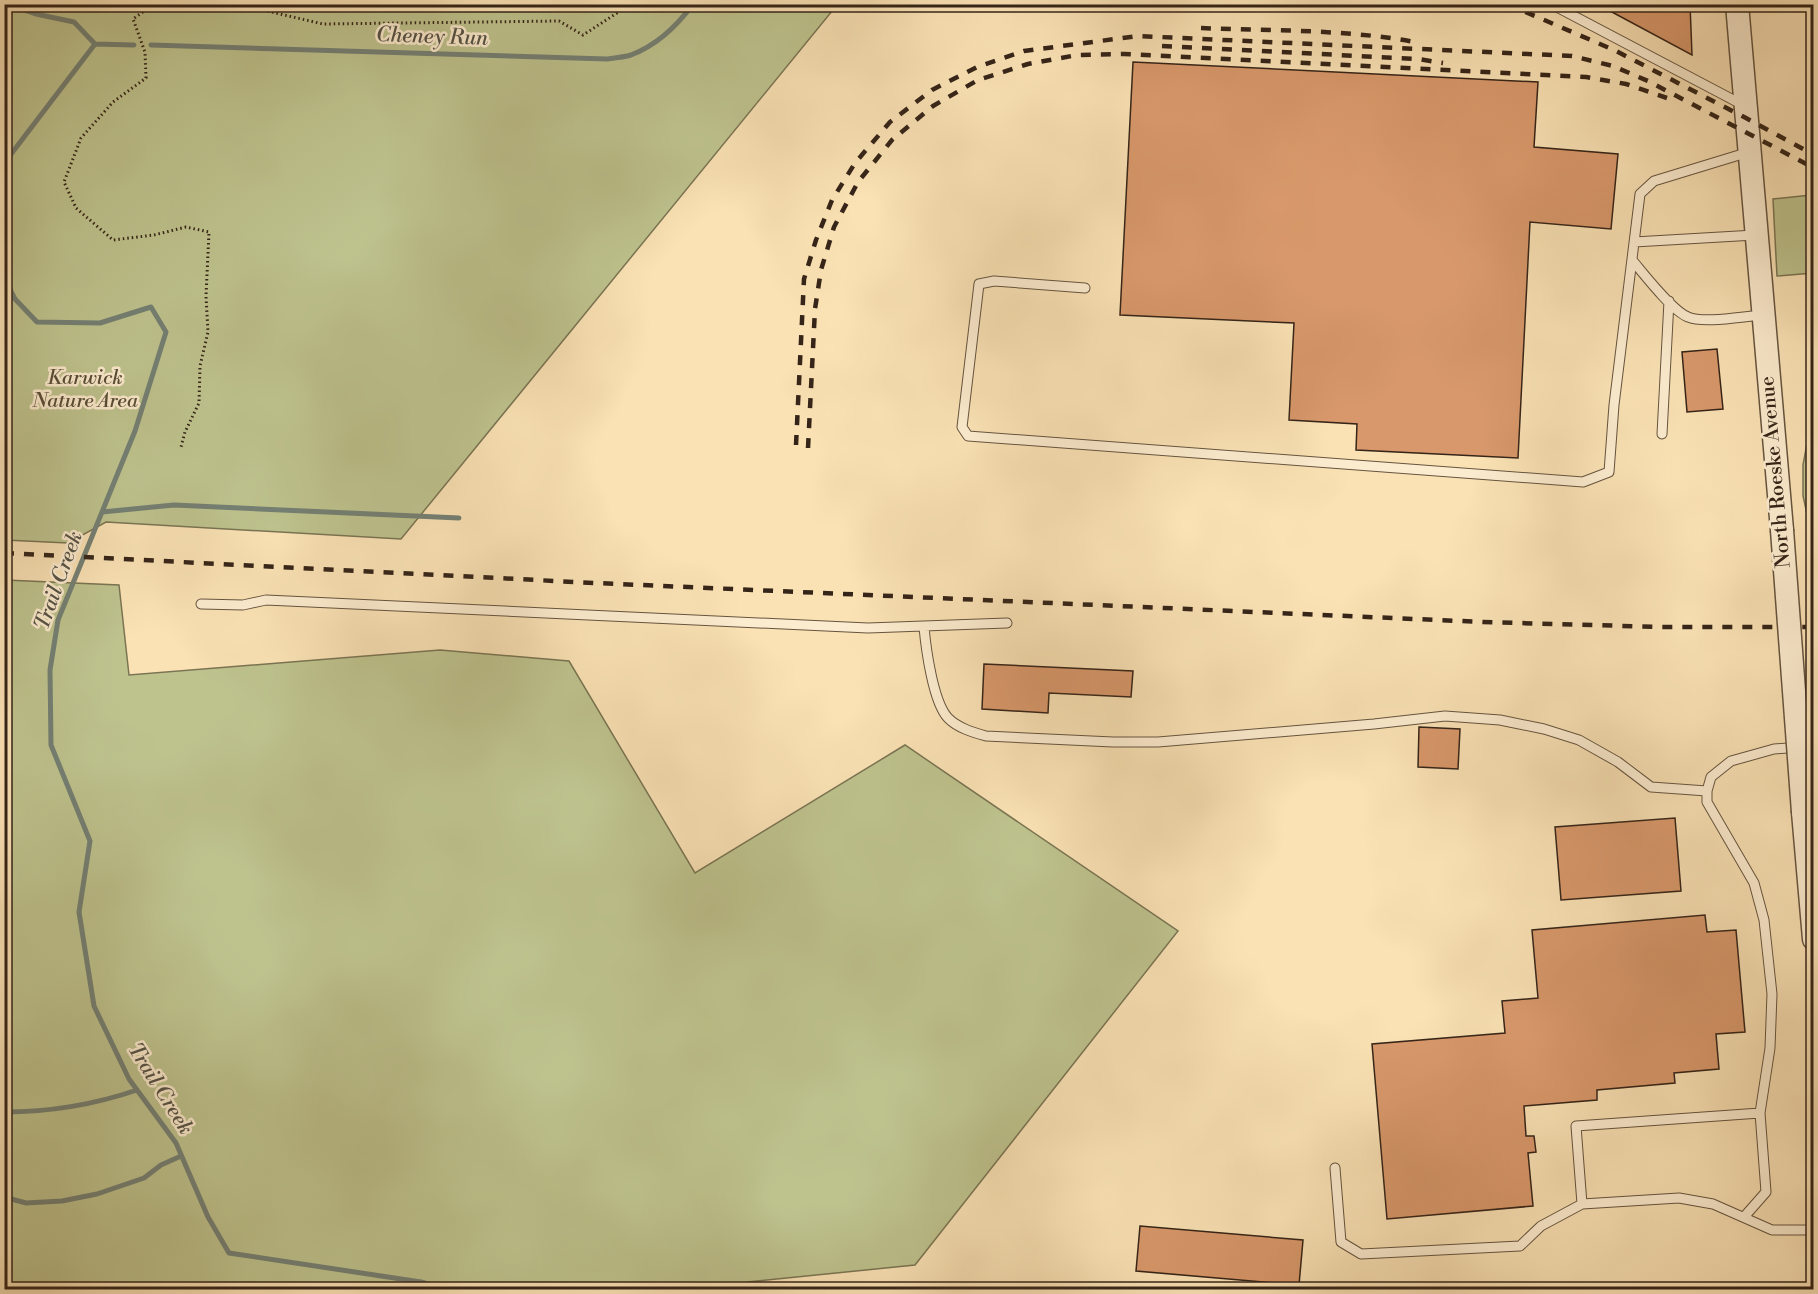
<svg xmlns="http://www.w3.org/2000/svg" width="1818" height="1294" font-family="'Libre Bodoni',serif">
<rect width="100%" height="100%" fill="#fae2b5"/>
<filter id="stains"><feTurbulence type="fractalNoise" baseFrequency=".00333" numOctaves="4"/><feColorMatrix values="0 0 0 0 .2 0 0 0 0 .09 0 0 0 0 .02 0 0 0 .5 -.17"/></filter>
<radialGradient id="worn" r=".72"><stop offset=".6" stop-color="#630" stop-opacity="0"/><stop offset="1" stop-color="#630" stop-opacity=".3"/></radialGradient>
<path fill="#bec38e" stroke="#7a7453" stroke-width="1.5" d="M5 4H837V5L401 539 106 522 68 543 5 540Z
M1811 195 1814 196 1813 273 1777 276 1773 199Z
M1813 426H1814L1813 533 1811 532 1803 496V465L1810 427Z
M5 580 119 585 129 675 440 650 569 661 695 873 905 745 1178 931 915 1265 748 1282V1290L5 1289Z"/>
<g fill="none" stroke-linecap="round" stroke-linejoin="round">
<path stroke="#748074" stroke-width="5" d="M95 44 134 45
M151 45 607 59C615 58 624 57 631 55 657 45 677 26 693 4
M4 166 5 162 95 44 74 22 36 14 6 4
M4 278 15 299 37 322 100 323 151 307 166 332 135 431 58 620 50 670 51 745 90 841 79 912 94 1006 129 1079 176 1143 208 1217 229 1253 421 1282 449 1290
M102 512 174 505 459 518
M4 1112C51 1112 93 1105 137 1090
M4 1197 26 1203 62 1201 97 1194 144 1178 161 1165 181 1156"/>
</g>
<path fill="#d8986b" stroke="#352418" stroke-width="1.5" d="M1597 4H1690L1692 55Z
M1133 62 1538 82 1534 147 1618 154 1611 229 1530 222 1518 458 1356 450 1357 424 1289 420 1294 323 1120 315Z
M1717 349 1723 409 1687 412 1682 352Z
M984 664 1133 671 1131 697 1049 693 1048 713 982 709Z
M1419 727 1460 729 1458 769 1418 767Z
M1675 818 1681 891 1561 900 1555 827Z
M1705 915 1707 932 1736 930 1745 1032 1716 1034 1719 1069 1674 1073 1675 1083 1597 1090V1100L1524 1106 1526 1136H1534L1536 1152 1528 1153 1533 1206 1387 1219 1372 1044 1505 1033 1502 1001 1538 998 1532 930Z
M1140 1226 1303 1240 1299 1285 1136 1271Z"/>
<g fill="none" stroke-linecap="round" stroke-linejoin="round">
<g stroke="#66543f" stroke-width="11">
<path id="service" d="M1551 4 1743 105
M1634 242 1755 235
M1632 260C1644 274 1672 311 1688 317 1704 324 1744 316 1763 315
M1085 288 994 281 979 284 962 427 968 436 1583 482 1609 472 1614 405 1640 194 1654 181 1749 152
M1662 434 1669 301
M201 604 243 605 266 600 868 628 1007 623
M924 627C926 649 933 702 948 718 958 728 972 732 986 736L1113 742H1158L1374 724 1445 716 1500 720 1544 729 1579 740 1618 762 1651 787 1707 791
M1760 1113 1770 1048 1772 994 1764 920 1754 883 1707 802V791L1711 777 1731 761 1774 749 1814 746
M1335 1168 1341 1242 1361 1254 1520 1246 1541 1226 1582 1204
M1744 1217 1766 1192 1760 1113 1576 1126 1582 1204 1679 1198 1713 1204 1772 1230H1814"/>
</g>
<g stroke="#66543f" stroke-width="25">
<path id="tertiary" d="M1737 4 1782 530
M1803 812 1814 939"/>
</g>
<path stroke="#352418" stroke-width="3" stroke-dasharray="1.5 3" stroke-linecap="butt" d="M154 4 133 19 145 52 146 78 113 102 81 138 64 182 76 208 113 240 154 235 186 227 209 232 206 296 208 332 200 366 199 403 185 432 181 447
M237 4 323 24 559 21 583 35 631 4"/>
<use href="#service" stroke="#fceccf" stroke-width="9"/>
<use href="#tertiary" stroke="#fceccf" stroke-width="22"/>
<path stroke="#352418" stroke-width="4.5" stroke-dasharray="10 10" stroke-linecap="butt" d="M1507 4 1614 50 1746 118 1814 155
M1201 28C1272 31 1345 29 1415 42
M1162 46 1418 59 1443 63
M796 445 804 279 816 240 832 200 855 163 890 122 932 90 977 67 1024 51 1138 36 1572 56 1613 66 1648 81 1814 168
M808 448 815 309 821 270 834 227 858 182 892 140 933 106 978 80 1028 64 1077 55 1124 54 1586 77 1626 84 1667 98
M4 553 595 583 1483 622 1662 627H1814"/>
<g stroke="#66543f" stroke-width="25" stroke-linecap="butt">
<path id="tertiary-bridge" d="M1782 530 1803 812"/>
</g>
<use href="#tertiary-bridge" stroke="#fceccf" stroke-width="22"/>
</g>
<g text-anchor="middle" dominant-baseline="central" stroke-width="5" stroke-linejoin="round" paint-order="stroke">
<g font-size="20" font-style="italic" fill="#574c36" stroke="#fceccf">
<text x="85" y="378">Karwick<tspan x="85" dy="23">Nature Area</tspan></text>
</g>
<g font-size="20" fill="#352418" stroke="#fceccf">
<text transform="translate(1776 472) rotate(-95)">North Roeske Avenue</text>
</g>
<g font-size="21" font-style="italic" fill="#545246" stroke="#fceccf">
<text transform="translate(432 37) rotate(2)">Cheney Run</text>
<text transform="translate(59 581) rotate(-70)">Trail Creek</text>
<text transform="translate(160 1089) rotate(58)">Trail Creek</text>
</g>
</g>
<rect width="1818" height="1294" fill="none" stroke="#fae2b5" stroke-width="24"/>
<rect x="6" y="6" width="1806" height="1282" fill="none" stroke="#352418" stroke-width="3"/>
<rect x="12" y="12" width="1794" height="1270" fill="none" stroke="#352418" stroke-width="1.5"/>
<rect width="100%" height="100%" filter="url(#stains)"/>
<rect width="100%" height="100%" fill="url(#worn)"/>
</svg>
